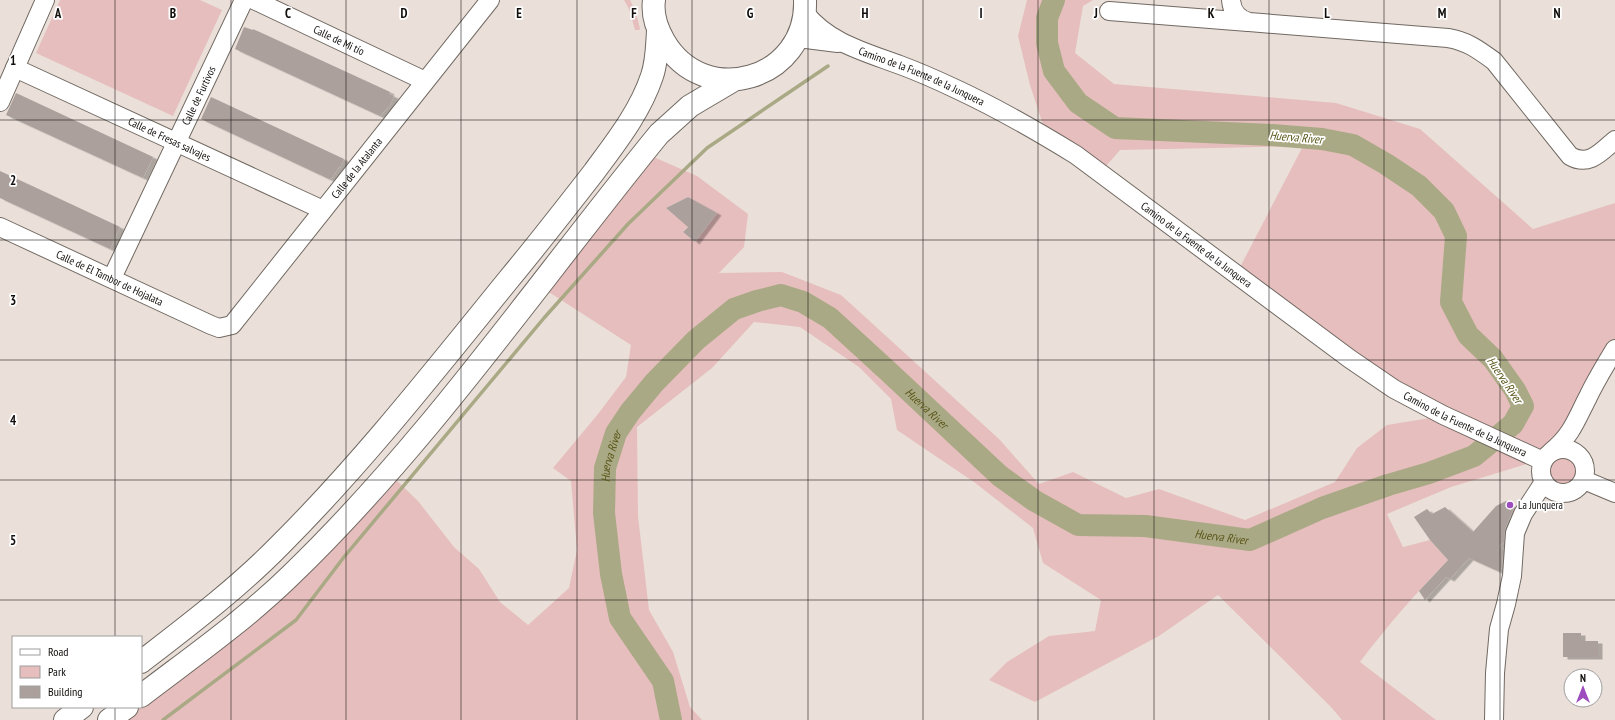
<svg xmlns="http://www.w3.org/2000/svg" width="1615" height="720" font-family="'PT Sans Narrow',sans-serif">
<defs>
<filter id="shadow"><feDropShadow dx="4.5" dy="2.5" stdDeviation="0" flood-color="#0004"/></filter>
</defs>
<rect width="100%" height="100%" fill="#eae0d9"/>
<path fill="#e6bebd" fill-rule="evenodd" d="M60 0H200L222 10 173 116 36 53Z
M624 0H630C635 9 638 19 640 29L639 30H635L629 9Z
M1027 0H1093L1083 6 1075 53 1114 84 1336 103 1420 129 1533 229 1615 203V349L1578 416 1530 463 1451 487 1387 514 1403 547 1430 540 1448 560C1417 592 1387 626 1360 662L1436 720H1342L1331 707 1218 595 1159 636 1035 702 989 680 1007 662 1049 636 1095 631 1101 600 1043 563 1033 528 974 482 897 430 891 399 859 367 800 327 754 322 712 368 637 427 638 516 649 610 673 652 690 707 702 720H118L136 707H141V703L392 476 418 501 454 547 479 569 500 602 528 625 569 588 577 550 571 481 553 468 598 414 626 377 631 345 544 289 649 155 697 176 748 214 744 247 719 273 782 272 841 295 999 439 1039 484 1073 472 1126 498 1159 489 1245 520 1335 482 1357 448 1387 425 1442 416 1236 275 1303 146 1120 150 1100 173 1047 137 1030 85 1018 36ZM688 197 717 213 695 242 683 232 696 217 683 210 675 216 666 208Z
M1550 470a14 14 0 1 1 28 0a14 14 0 1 1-28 0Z"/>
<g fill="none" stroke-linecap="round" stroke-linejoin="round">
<path stroke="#aaa985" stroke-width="3.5" d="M163 720 296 620 344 557 544 318 628 224 707 148 828 66"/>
<path stroke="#aaa985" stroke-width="22" id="s1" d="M671 720 663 681 620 618 611 574 604 513 605 468 616 433 630 412 654 383 696 340 734 309 757 301 781 295 803 302 830 318 890 373 1000 476 1035 501 1078 525 1145 526 1250 540 1322 508 1388 485 1429 473 1474 456 1513 424 1523 406 1515 390 1493 359 1468 335 1451 302 1456 236 1444 211 1419 186 1386 164 1353 145 1322 139 1272 135 1115 128 1078 103 1054 71 1047 43V18L1054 0"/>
</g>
<path fill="#aba09c" filter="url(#shadow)" d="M244 27 253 30V29L390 92 389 94 394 96 390 105 380 116 235 49Z
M16 93 153 157 143 178 6 115Z
M211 97 344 159 340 168 339 167 332 178 329 179 201 119Z
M0 171 120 227 110 249 0 198Z
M688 197 717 213 695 242 683 232 688 227 666 208Z
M1506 501 1514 508 1505 529 1504 542 1499 546 1503 550 1502 566 1500 572 1469 558 1450 579 1446 577 1425 600 1419 591 1448 560 1430 540 1414 517 1427 509 1432 514 1445 507 1473 532 1496 506Z
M1563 633H1581V641H1598V657H1563Z"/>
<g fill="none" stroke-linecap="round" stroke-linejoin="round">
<g stroke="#716962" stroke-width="20">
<g id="minor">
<path id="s2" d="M254 0 425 81"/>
<path d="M1231 0C1232 12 1238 19 1249 22L1448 38C1467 41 1479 50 1494 61L1570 156C1589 167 1601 152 1615 140"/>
<path d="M1109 11 1248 22"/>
<path id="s3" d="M805 13C829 43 865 52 900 65 919 72 937 80 956 89 997 108 1037 131 1076 155L1350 359 1394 389 1443 415 1543 461"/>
<path d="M798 38 838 43"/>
<path id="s4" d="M15 68 323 210"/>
<path d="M0 102 45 0"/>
<path id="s5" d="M0 227 211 325 219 328 232 325 490 0"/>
<path id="s6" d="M112 278 244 0"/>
<circle cx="1563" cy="471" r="22"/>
<path d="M1551 452C1572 435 1576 420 1588 397 1596 380 1606 364 1615 349"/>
<path d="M1584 480 1615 493"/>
<path d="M1494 720 1495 673 1499 629 1506 604 1512 576 1515 533 1523 514 1544 482"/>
</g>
</g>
<g stroke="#716962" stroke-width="24">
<path id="highway" d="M654 0C652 14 657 29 664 41 704 110 808 80 805 0
M141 662C189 625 238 588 281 544 363 462 435 370 509 279 538 244 566 208 594 172 616 142 640 112 652 76 657 62 657 46 658 31
M141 696C192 657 245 620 291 575 429 442 538 282 659 134L690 106 734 80
M65 720 82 707
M109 720 127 707"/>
</g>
<use href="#minor" stroke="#fff" stroke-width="18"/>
<use href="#highway" stroke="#fff" stroke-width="22"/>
</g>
<path fill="none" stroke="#100d0b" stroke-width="1" stroke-opacity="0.55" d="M115 0V637M231 0V720M346 0V720M461 0V720M577 0V720M692 0V720M808 0V720M923 0V720M1038 0V720M1154 0V720M1269 0V720M1384 0V720M1500 0V720M0 120H1615M0 240H1615M0 360H1615M0 480H1615M0 600H1615M115 707V720"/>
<circle fill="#9c4cbc" stroke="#fff" stroke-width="1.5" cx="1510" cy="505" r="4"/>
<g text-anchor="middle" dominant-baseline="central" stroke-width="3.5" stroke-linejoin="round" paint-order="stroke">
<g font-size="11" fill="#100d0b" stroke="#fff">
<text stroke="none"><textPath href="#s2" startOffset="94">Calle de Mi tío</textPath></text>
<text stroke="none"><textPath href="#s3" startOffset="134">Camino de la Fuente de la Junquera</textPath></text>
<text stroke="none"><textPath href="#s6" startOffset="202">Calle de Furtivos</textPath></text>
<text stroke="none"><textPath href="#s4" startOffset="170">Calle de Fresas salvajes</textPath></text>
<text stroke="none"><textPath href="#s5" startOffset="455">Calle de la Atalanta</textPath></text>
<text stroke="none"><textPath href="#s3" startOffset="458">Camino de la Fuente de la Junquera</textPath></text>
<text stroke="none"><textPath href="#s5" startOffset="121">Calle de El Tambor de Hojalata</textPath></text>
<text stroke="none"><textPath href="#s3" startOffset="782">Camino de la Fuente de la Junquera</textPath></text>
</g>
<g font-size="11" fill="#100d0b" stroke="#fff" text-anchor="start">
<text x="1518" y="505">La Junquera</text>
</g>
<g font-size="12" font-style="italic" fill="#5a571b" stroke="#fff">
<text transform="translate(1296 137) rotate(5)">Huerva River</text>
<text transform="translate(1505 380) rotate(56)">Huerva River</text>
<text stroke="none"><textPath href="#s1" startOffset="712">Huerva River</textPath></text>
<text stroke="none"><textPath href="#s1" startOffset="280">Huerva River</textPath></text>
<text stroke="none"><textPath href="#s1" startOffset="1048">Huerva River</textPath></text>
</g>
</g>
<g font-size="13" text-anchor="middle" font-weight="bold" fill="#100d0b" stroke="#fff" stroke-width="3.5" stroke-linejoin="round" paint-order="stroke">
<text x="58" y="18">A</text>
<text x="173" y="18">B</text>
<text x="288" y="18">C</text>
<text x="404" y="18">D</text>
<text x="519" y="18">E</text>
<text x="634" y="18">F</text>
<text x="750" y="18">G</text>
<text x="865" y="18">H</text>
<text x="981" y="18">I</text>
<text x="1096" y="18">J</text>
<text x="1211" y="18">K</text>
<text x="1327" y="18">L</text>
<text x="1442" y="18">M</text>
<text x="1557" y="18">N</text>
<text x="13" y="65">1</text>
<text x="13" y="185">2</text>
<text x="13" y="305">3</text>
<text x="13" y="425">4</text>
<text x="13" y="545">5</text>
</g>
<rect x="12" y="636" width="130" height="72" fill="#ffffff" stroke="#9f9e9d"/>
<rect x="20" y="649" width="20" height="6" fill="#ffffff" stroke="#9f9e9d"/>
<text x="48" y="656" font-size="12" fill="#100d0b">Road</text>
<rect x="20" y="666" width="20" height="12" fill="#e6bebd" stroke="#9f9e9d"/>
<text x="48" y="676" font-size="12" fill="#100d0b">Park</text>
<rect x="20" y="686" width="20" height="12" fill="#aba09c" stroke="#9f9e9d"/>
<text x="48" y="696" font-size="12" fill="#100d0b">Building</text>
<g transform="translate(1583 688)"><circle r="19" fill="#ffffff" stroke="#9f9e9d"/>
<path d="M0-3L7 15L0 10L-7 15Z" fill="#9c4cbc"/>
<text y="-6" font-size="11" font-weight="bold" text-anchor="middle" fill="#100d0b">N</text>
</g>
</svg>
